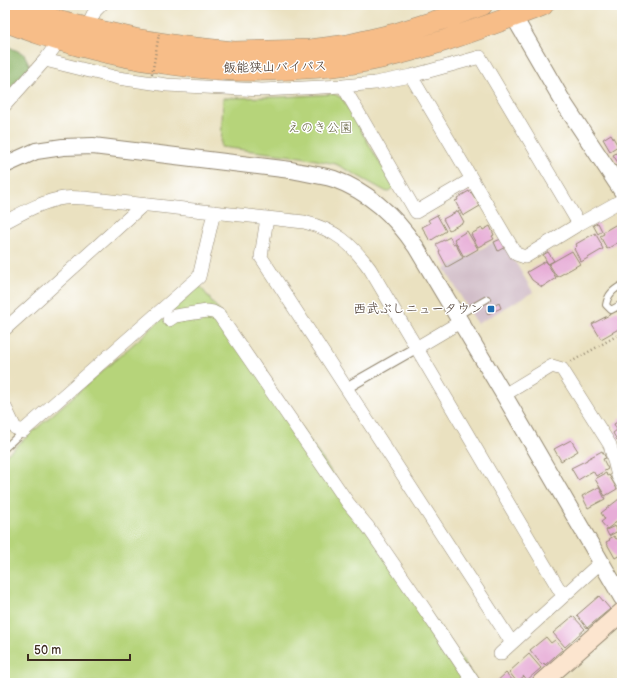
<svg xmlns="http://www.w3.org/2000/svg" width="627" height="688" font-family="'Balsamiq Sans','Klee One',sans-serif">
<rect width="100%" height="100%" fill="#fff"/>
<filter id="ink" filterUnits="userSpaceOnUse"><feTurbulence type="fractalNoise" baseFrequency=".025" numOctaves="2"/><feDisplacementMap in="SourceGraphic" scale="8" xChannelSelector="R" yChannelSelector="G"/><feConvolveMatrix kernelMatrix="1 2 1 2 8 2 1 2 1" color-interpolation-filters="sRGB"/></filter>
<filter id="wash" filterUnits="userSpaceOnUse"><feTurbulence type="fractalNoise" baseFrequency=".012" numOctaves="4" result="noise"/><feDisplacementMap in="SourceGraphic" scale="16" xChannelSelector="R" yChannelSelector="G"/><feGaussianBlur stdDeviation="0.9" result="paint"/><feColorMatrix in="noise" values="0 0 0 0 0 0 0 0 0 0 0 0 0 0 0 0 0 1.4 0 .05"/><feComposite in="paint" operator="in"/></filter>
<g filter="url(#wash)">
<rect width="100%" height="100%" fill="#eae1c0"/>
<path fill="#d1bdc8" d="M501 238 533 292 477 324 445 269Z"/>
<path fill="#b6d47a" stroke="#787f4c" d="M334 94 342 98 394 187 387 192 336 164 301 157 221 147 223 98 281 97Z
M200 286 223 316 478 683H5V456Z"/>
<path fill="#90b66a" stroke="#667044" d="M5 45 24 54 30 66 5 94Z"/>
<g id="blocks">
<path fill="#e7add7" d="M611 134 618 146 610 151 603 139Z
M621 150 622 152V162L619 164 613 155Z
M469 191 470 193 471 192 480 206 463 216 455 201 458 200 457 198Z
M458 211 464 222 449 230 443 219Z
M437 215 446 231 430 241 422 227 430 223 428 220Z
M622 221V240L607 249 600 236 604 234 603 232Z
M598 223 602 231 598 234 593 225Z
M490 226 494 235 492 236 494 239 478 247 471 234 482 228 483 230Z
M467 231 478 249 464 257 454 239Z
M595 233 602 245H601L603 249 581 262 574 249 577 246 576 244Z
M450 237 453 244 455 243 463 258 447 267 439 252 440 251 436 244Z
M501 239 505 247 498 251 494 242Z
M572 251 580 264 557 277 549 264Z
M548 252 554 261 548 264 543 255Z
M546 261 556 278 542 287 532 280 527 272Z
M499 303 501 308 488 314 486 310Z
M617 311 619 313 622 312V327L601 339 592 324Z
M622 417V438L617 440 613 433 617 430 614 424 619 421 618 419Z
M571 440 578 451 561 461 554 449Z
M602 451 606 458 603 459 608 469 596 476 593 471 578 480 571 468 587 460V459Z
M606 473 607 476 609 475 617 489 605 496 595 479Z
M599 487 605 499 588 508 582 496Z
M619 499 622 502V518L607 529 601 522 605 519 601 513Z
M615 526 618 531 609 536 606 530Z
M614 536 616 539 621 537 622 539V554L615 558 606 542 610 540 609 539Z
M599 596 610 609 587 628 577 615Z
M573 616 585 629 565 647 553 633Z
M546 637 551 643 555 640 563 649 545 665 544 663 542 665 530 650Z
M529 654 541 668 527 680 524 676 517 682 509 672Z
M506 673 515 683H495Z"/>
</g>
</g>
<g filter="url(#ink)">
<use href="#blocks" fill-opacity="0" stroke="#92866f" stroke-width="1"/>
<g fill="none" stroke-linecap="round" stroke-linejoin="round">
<g stroke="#92866f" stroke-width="8">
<path id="service" d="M622 285C613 290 608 294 606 305L611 310 622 304
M457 316 487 299
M5 448 23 431"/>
</g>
<g stroke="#92866f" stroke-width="12">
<path id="pedestrian" d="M346 388 416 348"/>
</g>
<g stroke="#92866f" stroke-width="14">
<path id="minor" d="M87 28 95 11 101 5
M45 60 118 78 167 85 262 90 343 86 375 83 411 76 480 57 579 224
M411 76 516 254 525 257 579 224 622 200
M343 86 416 212 472 179
M5 105 45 60 53 49 58 39
M267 218 261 257 512 643
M5 222C24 212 43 201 64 198 71 197 77 198 84 198L304 222C336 230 351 243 370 269L563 596
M169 320 175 316 207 311 213 312 219 315 348 503 368 527 419 601 474 683
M5 329 143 205
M416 348 460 322
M504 395 552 366 562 369 610 445 618 476 622 483
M5 407 15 428 23 431 199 277 214 212
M500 654 601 562"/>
</g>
<g stroke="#92866f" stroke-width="18">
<path id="tertiary" d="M507 5 565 105 622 191
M5 165 36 151 63 147 93 146 291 170C305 173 320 175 334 179 370 192 395 216 416 247L504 395 622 598"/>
</g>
<g stroke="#92866f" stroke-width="20">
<path id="secondary" d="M541 683 622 612"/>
</g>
<g stroke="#92866f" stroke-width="22">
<path id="trunk" d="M15 5 61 22 135 39 186 47 234 52 310 50 348 45 395 34 452 16 482 5
M5 21C23 29 41 34 59 40 113 56 175 67 231 70 251 71 272 70 292 69 311 68 330 67 349 64 415 54 480 29 543 5"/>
</g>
<path stroke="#92866f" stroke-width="2.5" stroke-dasharray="1 3" stroke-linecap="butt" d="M571 362 618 335"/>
<use href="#service" stroke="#fff" stroke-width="6"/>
<use href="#pedestrian" stroke="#fff" stroke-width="10"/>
<use href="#minor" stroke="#fff" stroke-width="13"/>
<use href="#tertiary" stroke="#fff" stroke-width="16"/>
<use href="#secondary" stroke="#fce5cf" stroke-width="18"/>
<use href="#trunk" stroke="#f7bd88" stroke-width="21"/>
<path stroke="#92866f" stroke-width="2.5" stroke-dasharray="1 3" stroke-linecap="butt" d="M152 74 159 34"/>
</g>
</g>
<rect fill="#1f6fb2" stroke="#fff" stroke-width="1.5" x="487" y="305" width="8" height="8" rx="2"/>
<g text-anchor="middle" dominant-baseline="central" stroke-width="3" stroke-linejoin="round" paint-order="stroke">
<g font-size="13" fill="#3b2a1e" stroke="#fff">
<text transform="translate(275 67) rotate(-1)">飯能狭山バイパス</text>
</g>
<g font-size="13" fill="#605d3a" stroke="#fff">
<text x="320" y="128">えのき公園</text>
</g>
<g font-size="13" fill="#3b2a1e" stroke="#fff" text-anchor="end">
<text x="483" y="309">西武ぶしニュータウン</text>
</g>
</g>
<rect width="627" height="688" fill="none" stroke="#fff" stroke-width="20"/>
<path d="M28 654v6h102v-6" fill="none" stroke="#3b2a1e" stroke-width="2"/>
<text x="34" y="654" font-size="12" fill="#3b2a1e" stroke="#ffffff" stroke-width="3" paint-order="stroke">50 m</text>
</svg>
